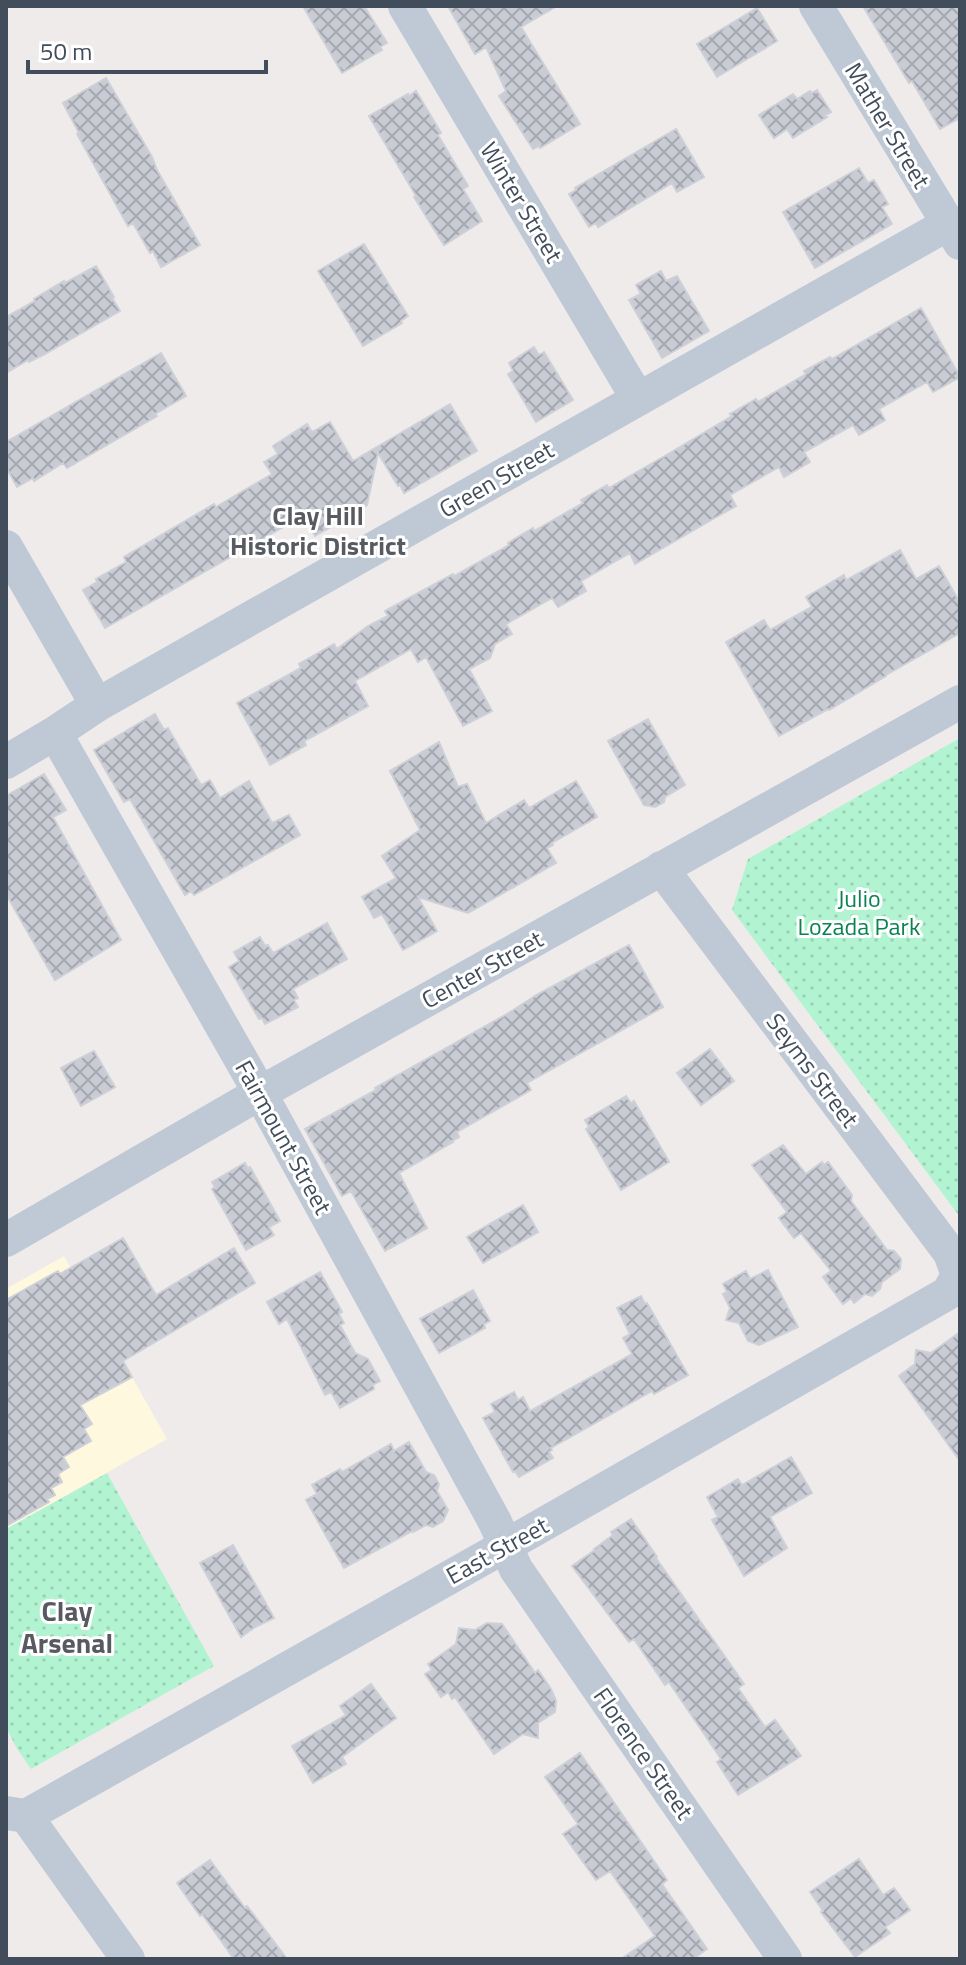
<svg xmlns="http://www.w3.org/2000/svg" width="966" height="1965" font-family="'Titillium Web',sans-serif">
<defs>
<pattern id="park-dots" width="8" height="8" patternUnits="userSpaceOnUse" patternTransform="scale(2)"><rect width="8" height="8" fill="#b2f4d1"/><path d="M2 2h.1M6 6h.1" fill="none" stroke="#9ad3b6" stroke-width="1.8" stroke-linecap="round"/></pattern>
<pattern id="building-cross-hatch" width="8" height="8" patternUnits="userSpaceOnUse" patternTransform="scale(2)"><rect width="8" height="8" fill="#c9ccd4"/><path d="M0 0l8 8M0 8l8-8" fill="none" stroke="#a5a8af"/></pattern>
</defs>
<rect width="100%" height="100%" fill="#efebeb"/>
<path fill="#fef8df" d="M64 1256 167 1439 6 1529V1289Z"/>
<path fill="url(#park-dots)" d="M960 738V1217L732 910 748 859Z
M107 1473 214 1666 31 1769 16 1747 6 1727V1529Z"/>
<path fill="url(#building-cross-hatch)" stroke="#ced0d8" stroke-width="2" d="M303 6H364L387 43 380 47 382 50 342 73Z
M448 6H557L521 27 580 124 540 148 539 146 533 149 499 96 506 91 486 47 475 54Z
M863 6H960V118L940 129 912 81 909 83Z
M757 8 777 41 717 77 697 44Z
M106 78 152 157 157 170 200 245 161 267 153 251 150 253 133 223 128 226 77 134 79 133 63 103Z
M817 90 831 112 825 115 827 117 793 138 787 129 774 138 759 115 793 94 797 99 810 91 812 93Z
M416 91 441 133 438 135 468 186 463 189 482 221 444 245 414 197 416 196 369 116 408 94 409 96Z
M676 129 704 177 677 192 672 183 598 227 596 223 589 227 569 194 576 190 575 188Z
M859 168 868 183 874 180 888 204 882 207 892 224 815 268 783 212Z
M364 244 408 316 401 321 402 323 363 346 318 271Z
M96 266 114 297 112 298 120 311 43 355 29 362 28 360 6 373V317L35 301 34 299 64 281 65 283Z
M661 271 666 281 677 276 709 331 662 358 629 300 641 294 636 285Z
M921 308 960 377 933 392 927 382 879 409 885 420 859 435 853 425 804 452 810 462 784 477 779 467 730 495 736 506 713 519 635 564 630 553 581 581 586 591 558 607 552 598 506 624 512 634 495 644 490 658 469 669 492 711 463 726 426 657 418 662 411 649 355 681 368 706 304 741 306 745 270 765 237 703 301 668 299 664 334 644 337 649 368 626 388 616 385 611 453 574 454 576 509 545 508 543 533 528 534 531 583 503 581 500 607 485 609 488 663 457 732 416 730 414 756 399 758 402 806 374 804 371 830 357 832 359Z
M534 347 539 355 544 352 573 400 536 422 508 374 513 371 509 363Z
M161 353 186 396 155 414 157 416 67 468 63 463 34 481 33 478 17 487 6 467V442Z
M450 404 477 451 404 493 400 485 398 486 378 453 367 505 355 512 338 508 332 526 315 536 303 516 105 628 83 590 97 582 96 579 126 562 124 557 214 504 216 507 272 474 264 462 278 454 273 446 307 424 312 432 330 422 353 461Z
M900 550 916 579 939 566 960 603V633L886 675V676L829 710 828 709 779 736 726 642 764 620 770 630 812 607 806 597 844 575 846 580Z
M155 714 164 730 168 728 201 785 210 780 220 798 249 781 272 823 289 815 300 835 194 895 191 891 185 895 130 799 124 802 94 750Z
M648 719 685 785 665 797 664 802 655 807 644 805 608 741Z
M439 742 458 787 467 784 486 823 524 800 529 808 576 781 597 817 552 843 553 845 547 848 556 863 468 913 418 897 437 931 403 950 382 914 374 918 362 897 396 878 382 856 420 830 390 771Z
M44 774 66 810 53 817 121 940 55 980 6 894V796Z
M327 923 347 959 293 989 298 998 294 1000 298 1007 265 1024 262 1018 259 1019 229 967 239 961 234 952 260 937 265 946 268 945 273 953Z
M629 945 663 1007 527 1083 531 1090 457 1132 459 1137 452 1141 453 1142 399 1173 427 1228 385 1251 351 1191 342 1196 305 1129 376 1090 375 1088 507 1014 538 994Z
M710 1049 734 1081 701 1105 677 1073Z
M94 1051 115 1087 81 1106 61 1068Z
M626 1096 631 1103 634 1101 669 1162 621 1190 586 1129 589 1127 585 1120Z
M783 1145 806 1174 822 1162 824 1165 828 1162 852 1195 851 1201 887 1250 894 1251 901 1259 900 1269 882 1282 880 1289 872 1296 865 1294 854 1303 851 1298 843 1304 823 1277 831 1271 801 1233 794 1238 779 1218 787 1212 752 1165Z
M245 1163 248 1169 250 1167 280 1221 269 1227 274 1235 246 1250 212 1189 215 1187 212 1182Z
M523 1205 538 1232 483 1263 467 1237Z
M123 1238 156 1295 234 1248 255 1283 123 1361 132 1377 80 1405 92 1424 84 1429 91 1441 63 1457 69 1467 58 1474 62 1482 51 1488 55 1495 47 1499 49 1502 6 1526V1300L58 1271 60 1274Z
M768 1270 798 1327 759 1345 748 1341 739 1323 726 1320 730 1308 723 1294 727 1292 723 1284 746 1271 750 1279Z
M320 1272 342 1312 339 1314 344 1323 340 1325 355 1353 368 1359 380 1381 373 1385 374 1389 340 1408 331 1392 325 1395 287 1319 279 1324 267 1302Z
M473 1290 490 1321 484 1324 485 1328 439 1353 420 1319Z
M641 1296 645 1304 647 1303 688 1375 654 1394 652 1391 551 1448 552 1450 549 1452 553 1458 519 1477 515 1471 513 1472 483 1418 495 1412 491 1404 514 1392 518 1400 523 1397 530 1411 632 1354 623 1338 630 1334 617 1308Z
M960 1332V1461L899 1376 915 1364 916 1350 931 1353Z
M409 1442 426 1472 434 1475 439 1484 437 1491 448 1510 443 1521 433 1527 426 1525 413 1532 412 1531 344 1568 306 1500 317 1494 312 1485 340 1469 342 1472 391 1444 394 1451Z
M791 1457 812 1493 770 1517 787 1548 744 1576 712 1520 718 1517 707 1497 738 1479 742 1485Z
M631 1519 657 1557 656 1558 744 1684 738 1688 765 1727 775 1720 801 1756 738 1795 717 1762 721 1759 669 1682 665 1685 634 1639 629 1642 572 1566 595 1550 594 1549 613 1535 611 1532Z
M233 1545 274 1618 255 1627 241 1637 200 1563Z
M487 1623 502 1624 535 1673 538 1670 551 1689 556 1701 555 1712 538 1723V1738L523 1734 494 1754 455 1697 452 1699 448 1692 441 1697 425 1674 432 1670 428 1664 456 1644 459 1628 475 1630Z
M371 1684 396 1718 342 1757 346 1764 313 1783 292 1746 346 1715 340 1706Z
M580 1753 667 1880 662 1884 707 1949 693 1959H621L655 1936 610 1871 596 1880 563 1834 578 1824 545 1777Z
M859 1859 883 1895 894 1888 910 1910 885 1927 890 1933 855 1957 821 1912 823 1911 810 1892Z
M210 1860 245 1908 247 1906 287 1959H234L202 1914 200 1916 177 1883Z"/>
<g fill="none" stroke-linecap="round" stroke-linejoin="round">
<path stroke="#bfc9d5" stroke-width="34" d="M405 6 638 399
M816 6 960 243
M6 547 97 705
M55 733 260 1093 495 1522 516 1569 785 1959
M6 762 55 733 97 705 948 224
M6 1240 260 1093 960 702
M6 1813 26 1816 128 1959
M26 1816 523 1536 948 1293 958 1275 950 1253 661 868"/>
</g>
<g text-anchor="middle" dominant-baseline="central" stroke-width="6" stroke-linejoin="round" paint-order="stroke">
<g font-size="24" fill="#424d5b" stroke="#fff">
<text transform="translate(888 125) rotate(59)">Mather Street</text>
<text transform="translate(522 202) rotate(59)">Winter Street</text>
<text transform="translate(496 479) rotate(-30)">Green Street</text>
<text transform="translate(482 969) rotate(-29)">Center Street</text>
<text transform="translate(813 1070) rotate(53)">Seyms Street</text>
<text transform="translate(284 1137) rotate(61)">Fairmount Street</text>
<text transform="translate(497 1550) rotate(-29)">East Street</text>
<text transform="translate(644 1753) rotate(55)">Florence Street</text>
</g>
<g font-size="24" fill="#0b8351" stroke="#fff">
<text x="859" y="898">Julio<tspan x="859" dy="28">Lozada Park</tspan></text>
</g>
<g font-size="26" font-weight="bold" fill="#575b61" stroke="#fff">
<text x="318" y="515">Clay Hill<tspan x="318" dy="30">Historic District</tspan></text>
</g>
<g font-size="28" font-weight="bold" fill="#575b61" stroke="#fff">
<text x="67" y="1610">Clay<tspan x="67" dy="32">Arsenal</tspan></text>
</g>
</g>
<rect width="966" height="1965" fill="none" stroke="#424d5b" stroke-width="16"/>
<path d="M28 60v12h238v-12" fill="none" stroke="#424d5b" stroke-width="4"/>
<text x="40" y="60" font-size="24" fill="#424d5b" stroke="#ffffff" stroke-width="6" paint-order="stroke">50 m</text>
</svg>
